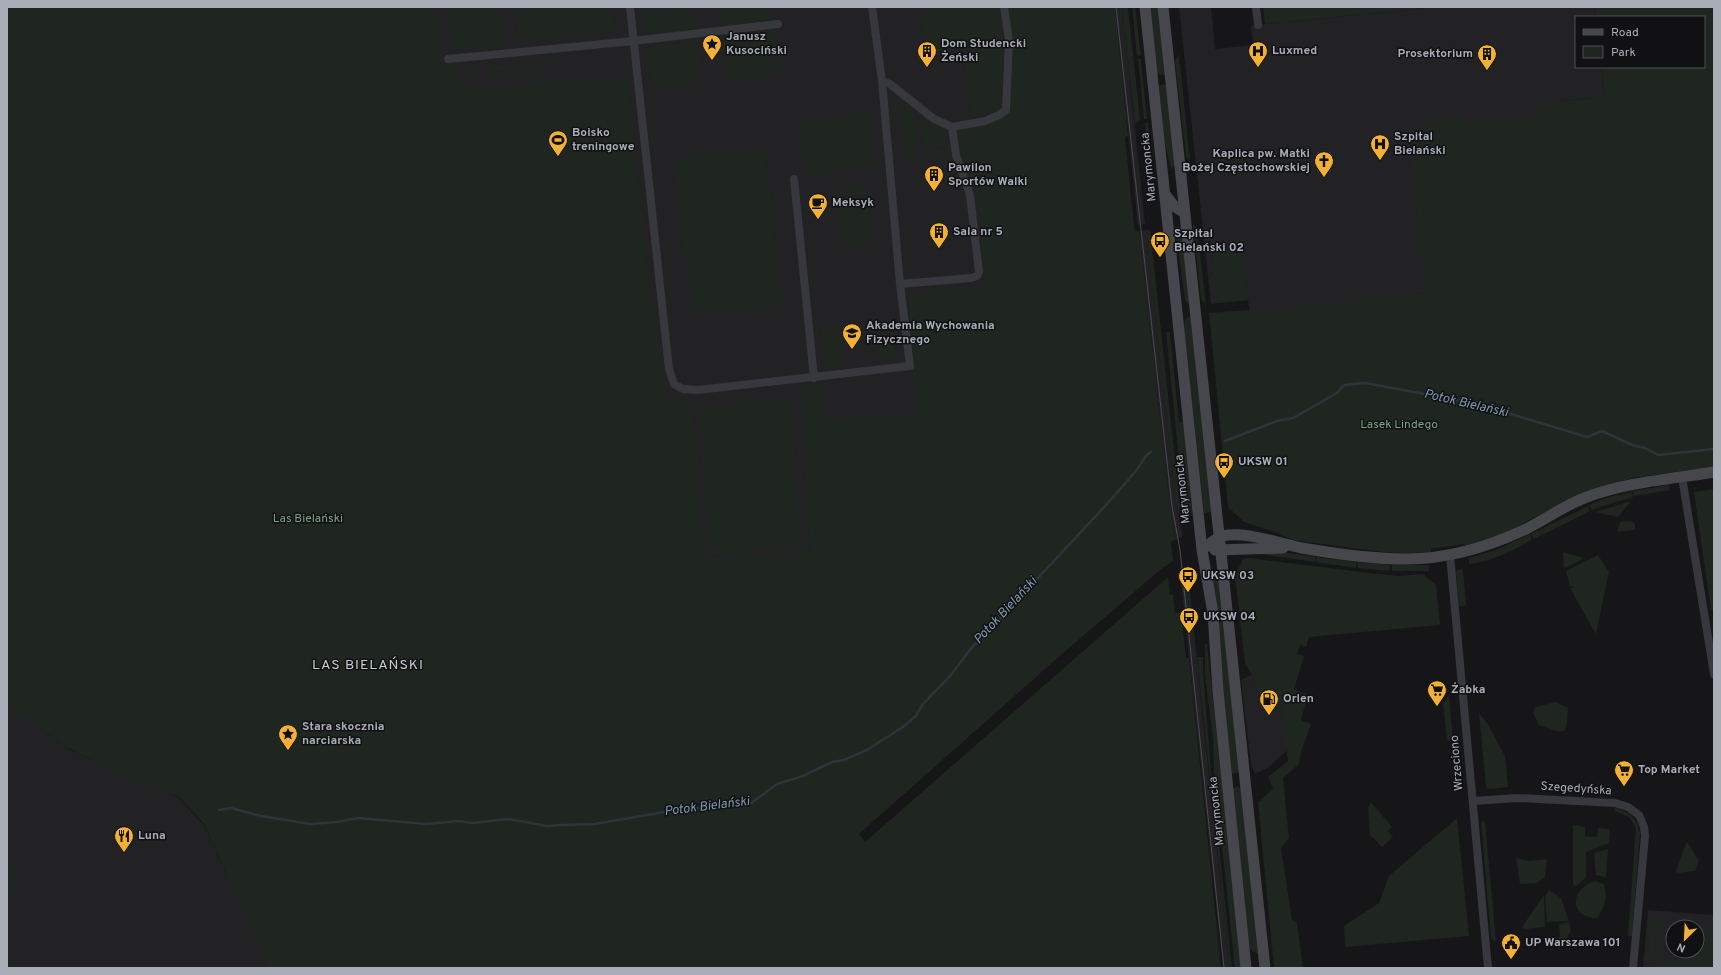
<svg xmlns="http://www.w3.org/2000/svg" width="1721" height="975" font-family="Overpass,sans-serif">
<rect width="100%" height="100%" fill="#161618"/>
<path fill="#222225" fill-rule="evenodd" d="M397 7H1110L1133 227 736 658Z
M1115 7H1122L1145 224 1138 225Z
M1179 7H1211L1215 49 1253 45 1251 26 1265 24 1436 7H1595L1596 17H1576V67H1602L1605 97 1559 102 1427 293 1250 315 1248 300 1211 304Z
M1146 230 1176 504 1183 536 1175 540 1170 505 1139 231Z
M1188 571 1203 720 1230 968H1223L1180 572Z
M1252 674 1263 709 1280 707 1287 750 1269 767 1255 774 1251 764 1241 680Z
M7 702 68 749 178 797 204 825 270 968H7Z
M1648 910 1714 915V968H1643ZM1673 927H1697V951H1673Z"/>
<path fill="#1e261f" d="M7 7H433L443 52 444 63H455L462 90 472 89 466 69 474 67 478 89 628 78 649 280 664 383 671 403 693 401 704 558 810 553 801 388 821 387 822 421 916 415 908 295 984 286 978 198 965 169 958 131 992 122 1008 114 1012 102V41L1009 7H1115L1128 136 1125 137 1134 225 1135 231H1139L1170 505 1175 540 1171 542 1173 561 1160 570 1062 654 859 834 865 842 1168 577 1170 595H1173L1175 613H1181L1186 658H1189L1221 968H269L204 824 179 797 142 783 67 748 7 703Z
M446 7H499L504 43 452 50Z
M515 7H613L616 30 519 40Z
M693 7 694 29 645 33 643 12Z
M719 7H772L774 21 721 26Z
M923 7H998L1004 44 1001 108C991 114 982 118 970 118L964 49 927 52Z
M1122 7H1128L1140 120 1135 124Z
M1132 7H1135L1141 55 1137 56Z
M1149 7H1159L1165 74 1161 75 1157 73Z
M1263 7H1436L1265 24Z
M1595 7H1714V467L1637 477 1605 485 1572 498 1504 533 1465 546 1464 544 1431 549V552L1408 553 1382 552 1293 540 1278 533 1244 522 1228 507 1209 313 1249 310 1250 314 1426 293 1418 227 1411 137 1423 130 1435 119 1460 116 1462 126 1544 116 1542 104 1605 97 1602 67H1704V17H1596Z
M776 29 781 74 726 80 721 35Z
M697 42 701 83 651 88 646 47Z
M1179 55 1190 161 1186 156 1175 60Z
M1138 59H1141L1147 119H1144Z
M558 61V63L499 70V71L491 72 490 66 499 65V67Z
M559 71V73L500 79V81L492 82 491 76H499L500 77Z
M1163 84 1167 86 1175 166 1171 169 1164 139 1159 86Z
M901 103 908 105 914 109 918 154 914 157 902 156 899 105Z
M867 114 874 167 804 175 798 122Z
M929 120 946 127 949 145 922 147 920 124Z
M1145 123H1148L1154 180 1150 181Z
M950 148 951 155 925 159V153Z
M765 149 783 305 693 315 675 159Z
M867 186 873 244 842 247 836 190Z
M1193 225 1197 228 1206 305 1201 299Z
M1183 226 1189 305 1185 300 1175 227Z
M1146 230H1150L1180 505 1179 518 1176 504Z
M1242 243 1248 300 1218 303 1212 247Z
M1188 317H1191L1212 512 1204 513 1184 327 1185 320Z
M893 320 897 360 877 362 872 322Z
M841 325 846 365 825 367 821 327Z
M1166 332H1170L1179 422H1184L1192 515 1184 509Z
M791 400 801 547 709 554 699 407Z
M1669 485 1670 490 1634 496 1633 491Z
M1714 489V609L1711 610 1694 492Z
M1632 492 1633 497 1591 510 1589 505 1609 497Z
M1631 501 1618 517 1595 512Z
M1588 506 1590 511 1534 539 1531 534Z
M1631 521 1635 524V530L1617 532 1620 522Z
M1530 534 1532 540C1513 550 1491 562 1469 564V558L1496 550Z
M1563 552 1583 558V559L1565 568 1564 566Z
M1253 553H1288L1316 557 1315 562Z
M1598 555 1609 572 1596 634 1570 588 1575 587 1570 586 1566 571Z
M1317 557 1357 562 1356 568 1316 562Z
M1248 558 1378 574 1399 576 1423 574 1436 585 1440 625 1309 637 1306 647 1300 645 1297 654 1304 656 1294 689 1308 695 1301 720 1311 724 1301 752 1299 764 1283 778 1289 838 1281 848 1292 920 1297 923 1303 968H1274L1258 802 1273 789 1268 777 1288 761 1280 707 1263 709 1252 674 1245 664 1235 576 1243 559Z
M1358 562 1390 565 1389 571 1358 568Z
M1392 565H1429V571H1392Z
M1461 569 1463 570 1466 606H1459L1456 571Z
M1183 572H1185L1194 657 1192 658Z
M1218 572 1239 771 1235 774 1232 773 1222 688 1220 639 1211 573Z
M1205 644H1207L1242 968H1235L1214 772 1213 738 1205 676Z
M1197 657H1203V671L1211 771 1232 968H1230Z
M1449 695 1453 740H1447L1443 703Z
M1556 702 1568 708 1567 723 1565 730 1559 732 1539 725 1533 713 1535 707Z
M1479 713 1487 723 1505 756 1508 787 1489 789 1486 787Z
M1237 786 1241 789 1258 954 1252 951 1249 947 1232 790Z
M1371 802 1392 827 1388 831 1393 837 1382 847 1370 835 1368 807Z
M1615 808C1630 812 1637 818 1640 833L1632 936H1628L1636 828 1629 817 1615 811Z
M1457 818 1469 936 1345 947 1344 926 1379 903 1389 876Z
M1485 821 1496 942 1491 938 1481 822Z
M1573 825 1585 827V836L1597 837 1598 828 1610 829 1609 843 1586 852V877L1577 886 1573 885Z
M1686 843H1688L1699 861 1695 871 1678 873 1676 871Z
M1608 849 1606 877 1596 875 1594 853Z
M1516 858 1529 861 1547 859 1545 877 1537 883 1520 884Z
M7 861 22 880 7 891Z
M1595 881 1604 884C1608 897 1605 907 1597 918 1568 917 1570 889 1595 881Z
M1549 890 1561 898 1569 921 1547 922 1545 896Z
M1544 895 1545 927 1525 929 1522 927Z
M1569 922 1571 930 1565 942 1558 941V937H1560L1559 924Z
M1649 922 1714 927V933L1697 932V927H1673V930C1657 929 1647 951 1664 959 1673 963 1702 963 1714 964V968C1696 968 1652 973 1649 948 1648 941 1650 934 1656 929L1648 928Z
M1671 932 1673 933V951H1697V934L1714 936 1713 961 1669 957Z"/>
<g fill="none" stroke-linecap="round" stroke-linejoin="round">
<path stroke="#2c353c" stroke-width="2.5" d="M1225 441 1277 421 1293 418 1337 393 1344 385 1365 383 1474 403 1587 437 1602 431 1632 445 1645 448 1658 455 1714 449
M219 810 231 808 261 816 310 824 337 822 358 818 426 824 459 821 473 823 508 819 547 826 562 825 595 824 670 811 751 803 777 784 803 776 832 762 844 760 867 750 903 727 915 717 923 704 950 676 973 646 986 633 990 624C1002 620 1002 618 1008 608 1012 603 1017 598 1022 595L1108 503 1136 471 1146 456 1151 452"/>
<path stroke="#37383d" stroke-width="8" d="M630 7 669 369 674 384 683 389 698 390 910 366 900 284 882 81
M872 7 882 81 890 84 934 119 952 127 985 121 999 115 1006 110 1009 40 1004 7
M1256 7 1258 25
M448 59 633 41 778 24
M794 179 814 378
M900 284 971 278 977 276 979 272 970 195 956 155 952 127
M1682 477 1714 674
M1450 555 1488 968
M1473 801 1517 798 1615 803 1628 807 1639 815 1644 827 1645 836 1633 968"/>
<path stroke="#45474d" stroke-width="11" d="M1145 7 1202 550 1213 613 1218 691 1246 968
M1163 7 1265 968
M1165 194 1174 206 1185 213
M1202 550C1208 546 1215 538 1222 536 1248 531 1276 543 1302 548 1336 554 1372 559 1407 559 1449 559 1488 547 1526 529 1546 519 1565 505 1587 497 1627 482 1672 479 1714 472
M1215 550 1283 548"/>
<path stroke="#4a4c52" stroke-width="1" d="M1116 7 1172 506 1180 550 1224 968"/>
</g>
<defs>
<g id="sight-pin" transform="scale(1)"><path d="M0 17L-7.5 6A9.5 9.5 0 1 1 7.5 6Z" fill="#f2b134" stroke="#111113"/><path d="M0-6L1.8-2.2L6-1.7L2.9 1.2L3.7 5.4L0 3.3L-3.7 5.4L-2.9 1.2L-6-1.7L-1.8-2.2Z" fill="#111"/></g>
<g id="building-pin" transform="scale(1)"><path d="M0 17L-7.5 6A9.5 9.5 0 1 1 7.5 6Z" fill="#f2b134" stroke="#111113"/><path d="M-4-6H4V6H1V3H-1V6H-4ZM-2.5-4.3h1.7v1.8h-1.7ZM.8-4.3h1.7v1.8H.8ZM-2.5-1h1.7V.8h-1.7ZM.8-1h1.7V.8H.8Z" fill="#111"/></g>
<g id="hospital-pin" transform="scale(1)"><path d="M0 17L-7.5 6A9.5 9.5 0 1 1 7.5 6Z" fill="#f2b134" stroke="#111113"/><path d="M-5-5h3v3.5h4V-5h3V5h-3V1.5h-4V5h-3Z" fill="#111"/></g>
<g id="stadium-pin" transform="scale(1)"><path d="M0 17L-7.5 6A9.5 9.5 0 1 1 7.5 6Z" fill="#f2b134" stroke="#111113"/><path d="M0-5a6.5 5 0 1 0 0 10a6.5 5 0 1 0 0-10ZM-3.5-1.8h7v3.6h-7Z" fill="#111"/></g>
<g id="church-pin" transform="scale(1)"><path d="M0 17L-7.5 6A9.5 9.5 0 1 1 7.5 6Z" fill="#f2b134" stroke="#111113"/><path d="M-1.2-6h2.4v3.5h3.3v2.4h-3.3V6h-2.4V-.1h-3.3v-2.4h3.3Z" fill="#111"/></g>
<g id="cafe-pin" transform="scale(1)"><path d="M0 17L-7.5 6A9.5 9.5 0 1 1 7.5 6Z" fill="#f2b134" stroke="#111113"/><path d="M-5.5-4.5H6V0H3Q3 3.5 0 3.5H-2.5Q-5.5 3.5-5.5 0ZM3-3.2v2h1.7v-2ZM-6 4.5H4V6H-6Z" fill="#111"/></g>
<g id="bus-pin" transform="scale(1)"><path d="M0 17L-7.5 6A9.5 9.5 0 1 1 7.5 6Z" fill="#f2b134" stroke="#111113"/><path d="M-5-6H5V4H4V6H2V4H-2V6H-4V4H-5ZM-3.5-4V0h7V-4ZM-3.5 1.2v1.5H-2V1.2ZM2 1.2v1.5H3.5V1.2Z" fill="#111"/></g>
<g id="university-pin" transform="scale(1)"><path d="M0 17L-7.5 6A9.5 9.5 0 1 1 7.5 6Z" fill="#f2b134" stroke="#111113"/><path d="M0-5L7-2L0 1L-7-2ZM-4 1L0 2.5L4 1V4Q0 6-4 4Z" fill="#111"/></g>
<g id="supermarket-pin" transform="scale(1)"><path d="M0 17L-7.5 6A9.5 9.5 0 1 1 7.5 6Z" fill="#f2b134" stroke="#111113"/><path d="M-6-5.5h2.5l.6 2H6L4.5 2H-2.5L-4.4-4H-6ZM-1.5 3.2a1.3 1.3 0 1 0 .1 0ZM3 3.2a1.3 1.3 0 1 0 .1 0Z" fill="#111"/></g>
<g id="fuel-pin" transform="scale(1)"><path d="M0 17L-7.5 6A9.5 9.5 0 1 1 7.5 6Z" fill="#f2b134" stroke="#111113"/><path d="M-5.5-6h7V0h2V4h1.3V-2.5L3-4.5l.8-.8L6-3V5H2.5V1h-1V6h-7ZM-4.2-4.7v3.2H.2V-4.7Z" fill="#111"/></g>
<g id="restaurant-pin" transform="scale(1)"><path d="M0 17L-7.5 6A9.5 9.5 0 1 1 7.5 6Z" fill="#f2b134" stroke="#111113"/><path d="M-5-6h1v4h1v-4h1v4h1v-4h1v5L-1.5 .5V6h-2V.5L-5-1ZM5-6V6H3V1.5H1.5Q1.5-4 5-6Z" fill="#111"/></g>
<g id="civic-pin" transform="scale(1)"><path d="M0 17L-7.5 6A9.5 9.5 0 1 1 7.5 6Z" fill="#f2b134" stroke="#111113"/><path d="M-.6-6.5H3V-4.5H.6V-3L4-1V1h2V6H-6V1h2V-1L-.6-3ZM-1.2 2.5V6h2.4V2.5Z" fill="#111"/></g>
</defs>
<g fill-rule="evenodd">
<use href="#sight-pin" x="712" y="44"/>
<use href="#building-pin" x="927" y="51"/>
<use href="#hospital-pin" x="1258" y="51"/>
<use href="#building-pin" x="1487" y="54"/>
<use href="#stadium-pin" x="558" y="140"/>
<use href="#hospital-pin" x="1380" y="144"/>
<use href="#church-pin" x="1324" y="161"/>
<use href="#building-pin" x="934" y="175"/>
<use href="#cafe-pin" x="818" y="203"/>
<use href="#building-pin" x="939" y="232"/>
<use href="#bus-pin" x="1160" y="241"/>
<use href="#university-pin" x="852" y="333"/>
<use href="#bus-pin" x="1224" y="462"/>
<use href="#bus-pin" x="1188" y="576"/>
<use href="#bus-pin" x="1189" y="617"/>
<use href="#supermarket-pin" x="1437" y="690"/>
<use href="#fuel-pin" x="1269" y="699"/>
<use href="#sight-pin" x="288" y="734"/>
<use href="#supermarket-pin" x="1624" y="770"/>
<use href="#restaurant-pin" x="124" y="836"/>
<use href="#civic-pin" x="1511" y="943"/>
</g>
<g text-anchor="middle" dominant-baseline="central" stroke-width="3" stroke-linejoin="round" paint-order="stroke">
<g font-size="12" font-weight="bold" fill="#a8adb8" stroke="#111113" text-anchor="start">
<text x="726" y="37">Janusz<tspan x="726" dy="14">Kusociński</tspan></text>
<text x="941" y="44">Dom Studencki<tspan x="941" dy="14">Żeński</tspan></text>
<text x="1272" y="51">Luxmed</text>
<text x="1473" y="54" text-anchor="end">Prosektorium</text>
<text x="572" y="133">Boisko<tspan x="572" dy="14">treningowe</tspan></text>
<text x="1394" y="137">Szpital<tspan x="1394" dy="14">Bielański</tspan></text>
<text x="1310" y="154" text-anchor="end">Kaplica pw. Matki<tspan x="1310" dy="14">Bożej Częstochowskiej</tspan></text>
<text x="948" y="168">Pawilon<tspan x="948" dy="14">Sportów Walki</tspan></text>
<text x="832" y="203">Meksyk</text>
<text x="953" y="232">Sala nr 5</text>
<text x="1174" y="234">Szpital<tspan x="1174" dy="14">Bielański 02</tspan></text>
<text x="866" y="326">Akademia Wychowania<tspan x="866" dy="14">Fizycznego</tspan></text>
<text x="1238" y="462">UKSW 01</text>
<text x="1202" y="576">UKSW 03</text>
<text x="1203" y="617">UKSW 04</text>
<text x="1451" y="690">Żabka</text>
<text x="1283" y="699">Orlen</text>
<text x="302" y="727">Stara skocznia<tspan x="302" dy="14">narciarska</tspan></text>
<text x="1638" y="770">Top Market</text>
<text x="138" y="836">Luna</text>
<text x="1525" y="943">UP Warszawa 101</text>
</g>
<g font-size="12" fill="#a8adb8" stroke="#111113">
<text transform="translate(1149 167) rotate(-96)">Marymoncka</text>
<text transform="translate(1183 489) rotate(-96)">Marymoncka</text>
<text transform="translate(1457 763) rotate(-95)">Wrzeciono</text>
<text transform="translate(1576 789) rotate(4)">Szegedyńska</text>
<text transform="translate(1217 811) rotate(-96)">Marymoncka</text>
</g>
<g font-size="12" fill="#7fa381" stroke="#111113">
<text x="1399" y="425">Lasek Lindego</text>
<text x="308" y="519">Las Bielański</text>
</g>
<g font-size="13" font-style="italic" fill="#7f9bb3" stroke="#111113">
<text transform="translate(1466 404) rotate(13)">Potok Bielański</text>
<text transform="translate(1006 611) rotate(-47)">Potok Bielański</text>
<text transform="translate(707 807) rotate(-7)">Potok Bielański</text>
</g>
<g font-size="14" letter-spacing="1" fill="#c9ccd4" stroke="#111113">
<text x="368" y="665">LAS BIELAŃSKI</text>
</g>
</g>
<rect width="1721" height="975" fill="none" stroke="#a8adb8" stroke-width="16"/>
<rect x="1575" y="16" width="130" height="52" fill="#111113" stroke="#4d4f55"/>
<rect x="1583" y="29" width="20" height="6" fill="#45474d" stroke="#4d4f55"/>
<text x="1611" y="36" font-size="12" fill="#a8adb8">Road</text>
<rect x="1583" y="46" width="20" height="12" fill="#1e261f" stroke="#4d4f55"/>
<text x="1611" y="56" font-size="12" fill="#a8adb8">Park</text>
<g transform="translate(1685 939) rotate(204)"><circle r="19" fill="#111113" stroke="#4d4f55"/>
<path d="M0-3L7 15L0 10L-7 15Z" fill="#f2b134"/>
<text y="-6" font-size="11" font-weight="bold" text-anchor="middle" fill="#a8adb8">N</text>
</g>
</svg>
